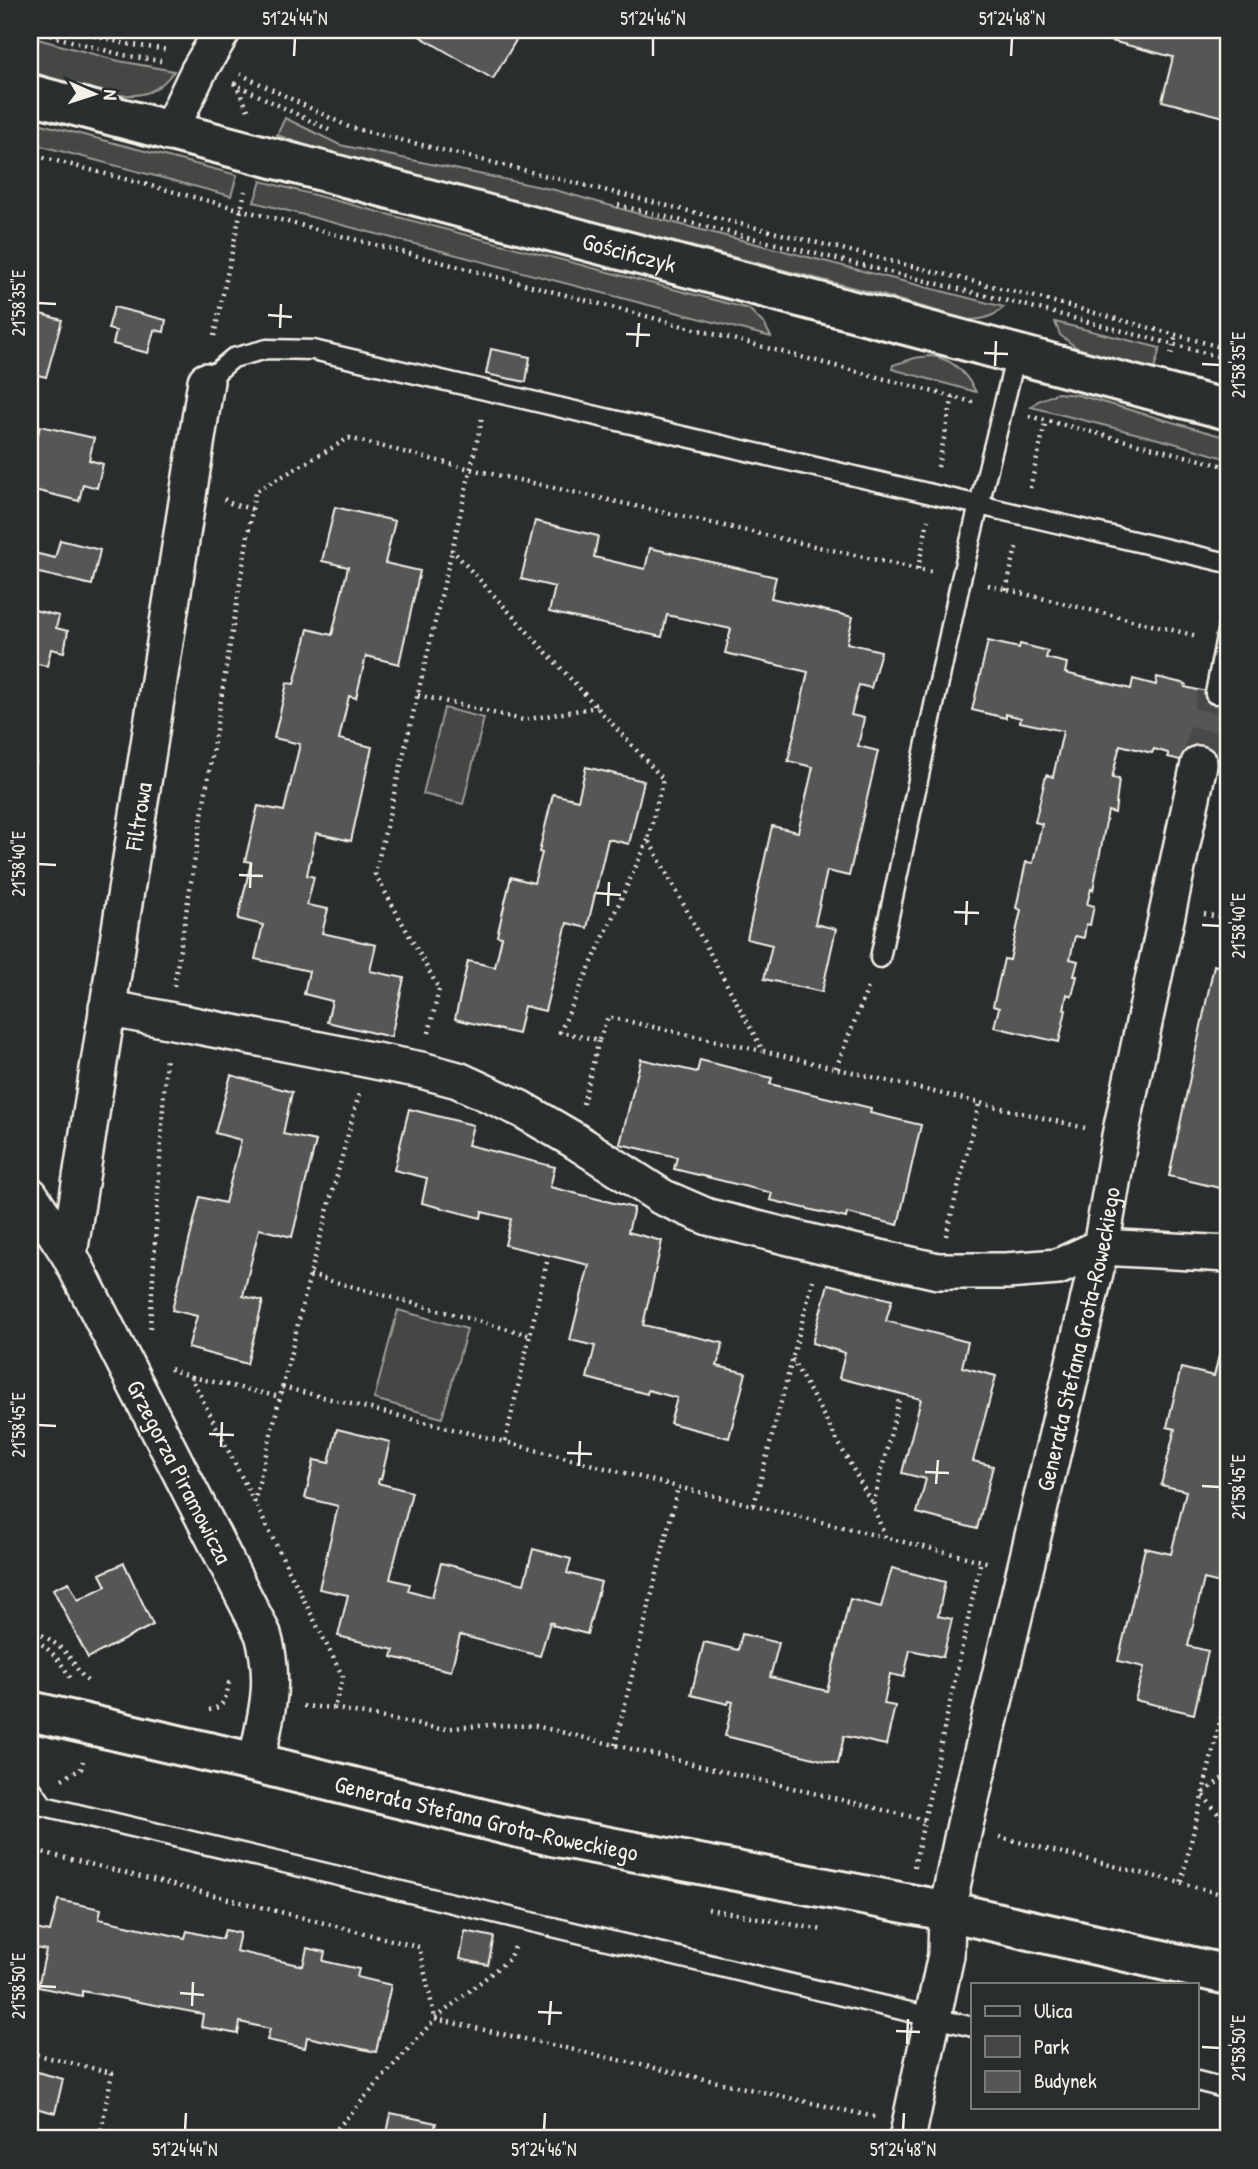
<svg xmlns="http://www.w3.org/2000/svg" width="1258" height="2169" font-family="'Patrick Hand',sans-serif">
<rect width="100%" height="100%" fill="#2a2d2e"/>
<filter id="ink" filterUnits="userSpaceOnUse"><feTurbulence type="fractalNoise" baseFrequency=".0143" numOctaves="2"/><feDisplacementMap in="SourceGraphic" scale="14" xChannelSelector="R" yChannelSelector="G"/><feConvolveMatrix kernelMatrix="1 2 1 2 8 2 1 2 1" color-interpolation-filters="sRGB"/></filter>
<g filter="url(#ink)">
<path fill="#444645" stroke="#9c9c96" stroke-width="2" d="M30 37 119 61 174 71C167 79 160 88 149 92 117 104 62 81 30 71Z
M285 118 340 145 555 190 643 215 1004 307C994 317 982 320 968 320L878 294 325 152 277 135Z
M30 121 237 175 231 196 30 143Z
M261 181 749 309 765 325 771 337 254 202Z
M1055 322 1160 348 1154 370 1077 348 1060 335Z
M929 356C952 357 966 373 976 392L892 369 893 365 915 358Z
M1057 393 1078 395 1228 438V459L1170 442 1031 407 1038 401Z
M444 708 484 718 463 804 423 794Z
M398 1310 467 1329 442 1418 374 1399Z"/>
<path fill="#555756" stroke="#f4f1e8" stroke-width="2" d="M409 30H522L493 79Z
M1069 30H1228V118L1162 101 1173 57Z
M114 307 166 320 164 332 154 330 148 353 113 344 116 331 108 329Z
M30 311 62 320 46 377 30 373Z
M491 349 530 357 526 382 486 374Z
M40 426 94 438 89 460 103 464 97 488 83 484 79 501 30 489V466Z
M335 507 395 521 385 563 420 571 399 664 366 656 356 698 349 696 339 739 372 747 351 841 316 833 307 875 314 877 307 905 328 909 322 933 376 945 370 971 404 978 391 1037 327 1022 332 1001 304 994 309 971 255 959 263 925 238 919 251 862 245 861 258 806 284 811 300 744 274 738 287 683 294 684 308 629 332 635 348 567 322 561Z
M535 521 598 536 594 557 645 569 650 548 776 577 771 598 853 617 847 643 881 651 871 688 859 685 851 715 864 718 858 746 878 751 849 876 827 871 815 924 836 929 822 992 764 979 772 945 747 939 772 826 798 832 813 767 788 761 808 672 725 653 731 629 667 615 662 637 549 612 555 587 521 579Z
M60 540 100 550 92 585 30 571V552L55 558Z
M30 609 59 616 56 628 68 631 64 652 51 649 47 666 30 662Z
M988 641 1019 648 1020 644 1048 651 1046 658 1067 663 1065 673 1131 689 1133 679 1156 685 1157 677 1186 684 1185 687 1228 697V772L1168 757V753L1154 749 1152 753 1120 745 1112 778 1119 779 1115 813 1108 811 1093 890 1091 889 1087 904 1094 906 1090 925 1086 924 1084 938 1075 936 1070 959 1078 961 1074 976H1077L1072 996 1067 994 1064 1009 1066 1010 1059 1042 994 1027 999 1008 993 1006 1004 959 1010 960 1021 910 1016 908 1026 862 1033 863 1042 824 1035 822 1046 775 1053 777 1063 731 1020 722 1021 718 1006 714V718L972 710Z
M30 755 37 757 30 790Z
M586 767 644 781 629 844 608 839 587 928 567 923 545 1011 524 1006 518 1034 455 1019 468 961 495 967 502 937 497 936 511 877 534 883 542 853 539 852 553 794 578 800Z
M1226 948H1228V1190L1169 1176 1214 965 1220 967Z
M641 1059 697 1072 700 1060 772 1078 770 1084 871 1108 870 1113 921 1125 898 1225 847 1213 846 1218 770 1200 772 1193 674 1169 677 1157 620 1144Z
M231 1075 292 1092 283 1134 316 1141 292 1237 259 1229 243 1296 263 1301 247 1364 188 1348 197 1316 172 1310 200 1197 225 1203 241 1140 215 1133Z
M409 1109 473 1125 468 1145 555 1167 550 1187 634 1208 628 1232 662 1241 643 1325 723 1343 717 1366 746 1373 729 1438 670 1423 677 1398 648 1390 647 1394 587 1378 595 1346 570 1340 589 1265 505 1245 511 1219 482 1212 481 1218 422 1203 427 1178 394 1170Z
M828 1284 892 1300 886 1321 968 1342 962 1367 996 1376 973 1461 993 1466 977 1529 917 1513 926 1479 902 1473 921 1399 839 1378 845 1353 812 1343Z
M1220 1351 1228 1353V1585L1204 1579 1188 1646 1208 1651 1194 1714 1135 1700 1144 1667 1118 1661 1145 1548 1171 1554 1186 1491 1161 1485 1175 1429 1167 1427 1181 1368 1214 1376Z
M337 1429 390 1442 381 1479H379L378 1483 412 1492 390 1579 410 1584 408 1590 432 1597 441 1563 524 1584 533 1549 571 1559 567 1573 601 1582 587 1634 552 1625 553 1623 550 1622 540 1656 460 1635 451 1671 392 1657 394 1650 338 1636 348 1595 319 1589 338 1506 305 1498 314 1460 329 1463Z
M124 1563 153 1625 88 1658 53 1589 69 1582 78 1600 106 1586 100 1574Z
M892 1568 945 1582 938 1616 952 1619 943 1657 910 1650 904 1677 890 1674 884 1704 895 1706 886 1745 844 1736 838 1764 725 1736 733 1702 729 1701 728 1704 691 1695 704 1642 738 1650 742 1634 779 1643 770 1677 827 1691 850 1599 881 1607Z
M58 1900 101 1909 99 1919 185 1938 187 1931 222 1939 225 1930 240 1933 236 1951 303 1966 307 1948 325 1952 323 1961 359 1969 357 1977 391 1985 376 2052 307 2037 305 2048 267 2040 270 2029 240 2022 238 2034 201 2027 203 2014 82 1991V1996L38 1987 46 1950 30 1947V1928L50 1932Z
M465 1931 494 1937 488 1965 460 1959Z
M30 2070 63 2079 55 2113 31 2107 30 2113Z
M391 2113 436 2123 433 2136 449 2139H386Z"/>
<g fill="none" stroke-linecap="round" stroke-linejoin="round">
<path stroke="#484a4a" stroke-width="35" stroke-dasharray="35 18" stroke-linecap="butt" d="M1199 764 1215 694"/>
<g stroke="#f4f1e8" stroke-width="23">
<path id="service" d="M1016 355 979 505 1228 563
M206 381 233 358 267 349 313 350 979 505 961 579 880 958
M1215 694 1228 626
M30 1786 44 1806 973 2027
M1197 2081 1228 2089"/>
</g>
<g stroke="#f4f1e8" stroke-width="40">
<g id="minor">
<path d="M169 133 198 72 223 30"/>
<path d="M107 1008 421 1070 458 1080 521 1109 574 1140 662 1197 708 1217 822 1245 938 1271H1006L1058 1267 1101 1247 1228 1254"/>
<path id="s1" d="M30 1195 69 1254 263 1634C277 1683 266 1715 256 1763"/>
<path id="s2" d="M69 1254 206 381"/>
<path id="s3" d="M907 2139 946 1955 947 1911 964 1829 1101 1247 1120 1136 1199 764"/>
</g>
</g>
<g stroke="#f4f1e8" stroke-width="44">
<g id="tertiary">
<path id="s4" d="M30 94 1228 410"/>
<path id="s5" d="M30 1711 256 1763 552 1836 947 1911 1228 1975"/>
</g>
</g>
<path stroke="#f4f1e8" stroke-width="4.5" stroke-dasharray="2 5" stroke-linecap="butt" d="M30 30 123 55 161 61
M74 30 126 44 169 50
M240 74 349 127 1032 296 1228 349
M233 83 329 130
M235 83 248 110
M30 154 976 403
M618 205 1028 306 1228 359
M214 336 245 191
M1171 354 1176 335
M1029 416 1228 467
M482 419 452 550 663 779 648 839 763 1051 1085 1128
M938 467 953 396
M1030 488 1046 420
M224 499 232 504 252 509
M918 569 928 520
M988 585 1197 636
M1006 590 1017 544
M418 695 523 720 597 707
M1204 914 1228 919
M174 986 255 492 349 438 470 469 935 573
M429 1033 439 989 375 874 452 550
M599 1040 608 1017 762 1051
M836 1068 869 985
M583 1104 599 1040 560 1032 648 840
M946 1236 979 1104
M547 1262 505 1442 678 1487 990 1563
M310 1275 529 1335
M150 1328 166 1057
M792 1359 873 1505
M170 1369 191 1377 343 1677 334 1708 303 1706
M192 1377 280 1397
M282 1387 505 1442
M254 1503 310 1275 359 1094
M754 1505 813 1280
M885 1537 873 1505 899 1400
M30 1628C43 1635 58 1644 68 1655 75 1663 79 1675 89 1682
M30 1637C49 1647 60 1660 71 1679
M334 1708 440 1729 490 1725 536 1726 929 1821
M209 1710C225 1707 226 1697 229 1683H231
M615 1745 678 1487
M1228 1774 1202 1794 1228 1826
M62 1779 81 1769 83 1761
M999 1837 1181 1883 1228 1689
M30 1849 419 1947 435 2019 509 1959 514 1947
M914 1867 981 1560
M1181 1883 1228 1896
M708 1909 823 1930
M30 2053 112 2073 101 2131
M944 2135 965 2139
M93 2139 101 2131 138 2139
M328 2139 435 2019 875 2117"/>
<use href="#service" stroke="#2a2d2e" stroke-width="18"/>
<use href="#minor" stroke="#2a2d2e" stroke-width="35"/>
<use href="#tertiary" stroke="#2a2d2e" stroke-width="38"/>
</g>
</g>
<path fill="none" stroke="#f4f1e8" stroke-width="2.5" d="M294 56 295 38M653 56V38M1011 56 1012 38M38 303 56 304M268 315 292 317M280 328 281 304M626 334 650 335M637 347 639 323M984 353 1008 354M1202 364 1220 365M995 366 996 341M38 864 56 865M239 875 263 876M250 888 251 863M596 893 621 895M608 906 609 882M954 912 979 913M966 925 967 901M1202 925 1220 926M38 1425 56 1426M209 1434 234 1435M221 1447 222 1422M567 1453 592 1454M579 1466 580 1441M925 1472 949 1473M936 1484 938 1460M1202 1486 1220 1487M38 1986 56 1987M180 1993 204 1995M192 2006 193 1982M538 2012 562 2013M549 2025 551 2001M896 2031 920 2032M907 2044 908 2019M1202 2047 1220 2048M185 2130 186 2113M544 2130 545 2113M903 2130 904 2113"/>
<g text-anchor="middle" dominant-baseline="central" stroke-width="6" stroke-linejoin="round" paint-order="stroke">
<g font-size="24" fill="#f4f1e8" stroke="#2a2d2e">
<text stroke="none"><textPath href="#s4" startOffset="620">Gościńczyk</textPath></text>
<text stroke="none"><textPath href="#s2" startOffset="443">Filtrowa</textPath></text>
<text stroke="none"><textPath href="#s3" startOffset="819">Generała Stefana Grota-Roweckiego</textPath></text>
<text stroke="none"><textPath href="#s1" startOffset="315">Grzegorza Piramowicza</textPath></text>
<text stroke="none"><textPath href="#s5" startOffset="469">Generała Stefana Grota-Roweckiego</textPath></text>
</g>
</g>
<rect width="1258" height="2169" fill="none" stroke="#2a2d2e" stroke-width="77"/>
<rect x="971" y="1983" width="228" height="126" fill="#2a2d2e" stroke="#7b7b78" stroke-width="2"/>
<rect x="985" y="2006" width="35" height="10" fill="#2a2d2e" stroke="#7b7b78" stroke-width="2"/>
<text x="1034" y="2018" font-size="21" fill="#f4f1e8">Ulica</text>
<rect x="985" y="2036" width="35" height="21" fill="#444645" stroke="#7b7b78" stroke-width="2"/>
<text x="1034" y="2054" font-size="21" fill="#f4f1e8">Park</text>
<rect x="985" y="2071" width="35" height="21" fill="#555756" stroke="#7b7b78" stroke-width="2"/>
<text x="1034" y="2088" font-size="21" fill="#f4f1e8">Budynek</text>
<g transform="translate(94 94) rotate(93)" stroke="#2a2d2e" stroke-width="5" paint-order="stroke">
<path d="M0-5L12 26L0 18L-12 26Z" fill="#f4f1e8"/>
<text y="-10" font-size="19" font-weight="bold" text-anchor="middle" fill="#f4f1e8">N</text>
</g>
<rect x="38" y="38" width="1182" height="2092" fill="none" stroke="#f4f1e8" stroke-width="2.5"/>
<g font-size="18" text-anchor="middle" fill="#f4f1e8">
<text x="295" y="25">51°24'44"N</text>
<text x="653" y="25">51°24'46"N</text>
<text x="1012" y="25">51°24'48"N</text>
<text transform="translate(19 303) rotate(-90)" y="6">21°58'35"E</text>
<text transform="translate(1239 365) rotate(-90)" y="6">21°58'35"E</text>
<text transform="translate(19 864) rotate(-90)" y="6">21°58'40"E</text>
<text transform="translate(1239 926) rotate(-90)" y="6">21°58'40"E</text>
<text transform="translate(19 1425) rotate(-90)" y="6">21°58'45"E</text>
<text transform="translate(1239 1487) rotate(-90)" y="6">21°58'45"E</text>
<text transform="translate(19 1986) rotate(-90)" y="6">21°58'50"E</text>
<text transform="translate(1239 2048) rotate(-90)" y="6">21°58'50"E</text>
<text x="185" y="2156">51°24'44"N</text>
<text x="544" y="2156">51°24'46"N</text>
<text x="903" y="2156">51°24'48"N</text>
</g>
</svg>
